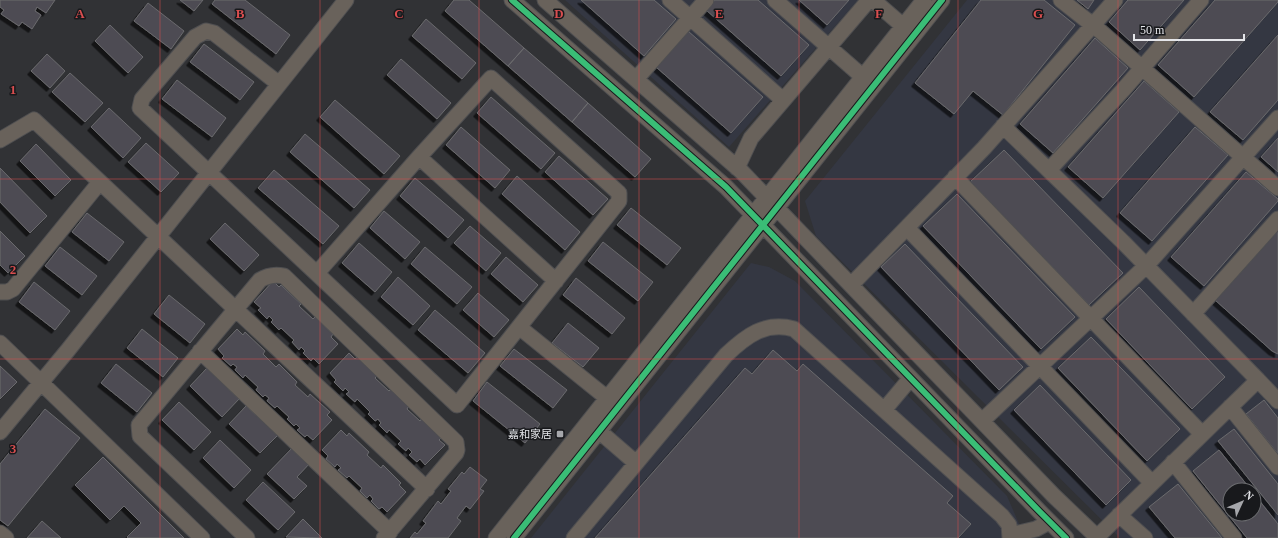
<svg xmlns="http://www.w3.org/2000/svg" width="1278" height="538" font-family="'Times New Roman','Noto Sans SC',serif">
<defs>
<filter id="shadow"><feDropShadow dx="-3.5" dy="3.5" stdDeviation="0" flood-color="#0009"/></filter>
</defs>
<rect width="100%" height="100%" fill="#313235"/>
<path fill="#343742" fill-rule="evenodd" d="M565 0H858L729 147Z
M967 0H1278V538H1120L816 236 805 201ZM1230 490H1254V514H1230Z
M751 263 769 267 795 281 1007 496 1020 526 1019 538H531Z"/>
<path fill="#4e4c53" stroke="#6a6a6d" filter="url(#shadow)" d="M0 0H55L46 13 37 7 35 11 41 15 32 29 22 22 19 26 1 14 4 10 0 7Z
M180 0H203L194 11Z
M215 0H245L290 35 276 54 212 4Z
M454 0H469L524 48 508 66 445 11Z
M581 0H654L676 19 644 56Z
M715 0H758L809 45 781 76 706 10Z
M799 0H849L827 25Z
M981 0H1044L1075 25 1003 115 973 91 954 114 915 83Z
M1077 0H1094L1088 9Z
M1128 0H1184L1140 50 1109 22Z
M1215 0H1278V2L1194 97 1158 65Z
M148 3 184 31 171 49 134 21Z
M426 19 476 63 462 79 412 36Z
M110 25 143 57 128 73 95 41Z
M688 31 763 97 731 133 656 67Z
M1278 35V100L1243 140 1210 112Z
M1095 38 1128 68 1053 153 1020 124Z
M204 44 254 82 240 100 190 62Z
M524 48 588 103 572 122 508 66Z
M47 54 65 71 50 88 31 71Z
M401 59 451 103 437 119 387 75Z
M70 73 103 103 85 122 52 92Z
M177 80 226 118 212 137 162 99Z
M1144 81 1179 112 1103 198 1068 167Z
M491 97 555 153 541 169 477 113Z
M335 100 400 156 384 174 320 117Z
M588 103 651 159 635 177 572 122Z
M109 108 141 138 123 158 91 127Z
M461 127 510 170 495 188 446 145Z
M1195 127 1228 155 1152 241 1120 213Z
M305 134 370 190 354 208 290 152Z
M1278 138V172L1261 157Z
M146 143 179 173 161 192 128 162Z
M36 144 71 180 55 196 20 161Z
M1004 150 1123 273 1089 305 970 182Z
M559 156 608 199 593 215 545 172Z
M0 168 47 216 30 233 0 202Z
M274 170 339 226 323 244 258 188Z
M1246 172 1278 199V201L1204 286 1171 257Z
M517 176 580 232 565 250 502 194Z
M415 178 464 220 448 238 400 196Z
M957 194 1075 317 1041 349 923 226Z
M631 208 681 248 667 265 617 225Z
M384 211 420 242 405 259 370 228Z
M87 213 124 242 109 261 72 232Z
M225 223 259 255 244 271 210 239Z
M470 226 501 253 486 271 454 243Z
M1278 230V354L1272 351 1215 300Z
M0 231 25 256 8 273 0 265Z
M603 242 653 282 638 301 588 261Z
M359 243 392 272 375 292 342 263Z
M905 244 1023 367 999 390 881 267Z
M60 247 97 276 82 295 45 266Z
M425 247 472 287 457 304 411 264Z
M506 257 538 285 523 302 491 274Z
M398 277 430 306 413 325 381 297Z
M576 278 625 318 612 334 563 295Z
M273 281 279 287 281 285 301 304 299 306 313 319 315 317 333 334 331 337 338 344 319 364 313 358 311 361 303 353 305 351 301 347 299 350 292 342 294 340 281 328 279 330 271 322 273 320 269 316 267 319 258 310 261 308 254 302Z
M34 282 70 311 55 330 19 302Z
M1139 287 1225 377 1192 409 1106 319Z
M478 293 509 320 494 337 463 310Z
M169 295 205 324 190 343 154 314Z
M435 310 485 353 468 373 418 330Z
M568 323 599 348 583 367 552 343Z
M142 329 178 358 163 377 127 348Z
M237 329 243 335 245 332 265 351 263 354 276 367 279 364 297 382 295 385 308 397 310 394 330 412 327 415 332 420 313 440 307 435 305 437 297 430 300 428 296 424 294 426 287 419 289 417 277 406 275 408 267 401 269 398 265 395 263 397 256 390 258 387 245 375 243 378 235 370 237 367 233 364 231 366 222 358 224 356 218 349Z
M1091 337 1180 429 1147 461 1058 368Z
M514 349 567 390 553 408 500 366Z
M773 350 797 371 803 364 953 496 947 503 971 524 958 538H595L745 368 752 374Z
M349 353 355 359 357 357 377 376 375 378 389 391 391 389 409 406 407 409 420 421 422 418 442 437 439 440 445 445 425 465 420 459 417 462 409 455 412 452 408 448 406 451 398 444 401 441 389 430 387 433 379 425 381 423 378 419 375 421 368 414 370 412 357 399 355 402 346 394 349 392 345 388 343 391 334 382 336 380 330 373Z
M116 364 152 393 137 412 101 383Z
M0 366 17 382 0 399Z
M207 368 239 399 222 417 190 386Z
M487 382 540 424 525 443 473 401Z
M1040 385 1131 480 1106 505 1014 410Z
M1264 400 1278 418V454L1246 414Z
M179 402 211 432 194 450 162 420Z
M246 406 278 435 260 453 229 424Z
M45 409 80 438 8 526 0 520V464Z
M1234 429 1278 484V515L1218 441Z
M341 430 347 436 349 433 369 452 367 455 381 468 383 465 401 483 399 485 406 492 387 512 382 507 379 509 371 501 373 499 370 495 367 498 360 491 362 488 349 476 347 478 338 470 341 468 337 464 335 467 326 459 328 456 322 450Z
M220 440 251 470 234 488 203 458Z
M294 446 311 462 297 477 307 486 294 499 267 474Z
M1219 450 1251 490H1230V514H1254V494L1278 524V538H1247L1193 471Z
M103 457 184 538H128L127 537 141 523 124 506 110 520 75 485Z
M470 467 487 480 480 489 484 491 470 509 466 506 457 518 461 521 448 538H410L415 532 417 534 426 523 423 521 438 501 441 504 451 491 448 489 462 472 464 474Z
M263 482 295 512 278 530 246 500Z
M1178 484 1222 538H1175L1149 507Z
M303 519 322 538 286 537Z
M42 521 61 538H27Z"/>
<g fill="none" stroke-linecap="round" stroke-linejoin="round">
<g stroke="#4f4f51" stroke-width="17">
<path id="minor" d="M512 0 726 187 1039 511 1066 538
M545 0 741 171 1054 496 1098 538
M670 0 783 100
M775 0 863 77
M873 0 903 26
M1061 0 1099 30 1278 188
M636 79 706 0
M279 84 214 33 206 31 195 37 142 99 140 108C246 207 351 306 457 405L619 201V193L491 78 419 157 317 273
M1003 126 1123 242 1258 380 1097 537
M0 140 34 120 427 489
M419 157 556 281
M737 168 751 138 869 0
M1049 170 1123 90 1201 0
M955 177 1202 434
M907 228 1152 483
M851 285 984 148 1115 0
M0 292H7L13 289 100 182
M1193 314 1278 219
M519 327 607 398
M0 343 202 538
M200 351 390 532
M1258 380 1278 401
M1230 407 1278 467
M884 410 910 379
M982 421 1146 266 1278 118
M599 431 636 463
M0 432 68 350 346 0
M1173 462 1234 538
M1119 515 1145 538
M0 533 6 538
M1011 535 1036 529 1049 522
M247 538 140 436 139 425 260 280C268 275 275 274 284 276L456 442 457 450 456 453 384 538
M496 538 924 0
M514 538 942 0
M574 538 726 355C746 336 765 321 794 329L1002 516 1009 525 1010 538"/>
</g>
<use href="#minor" stroke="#69625b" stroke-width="15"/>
<g stroke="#18191c" stroke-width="8">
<path id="cycleway" d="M512 0 726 187 1039 511 1066 538
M514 538 942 0"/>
</g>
<use href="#cycleway" stroke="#3abd76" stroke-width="6"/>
</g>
<path fill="none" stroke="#d94e4f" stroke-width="1" stroke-opacity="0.55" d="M160 0V538M320 0V538M479 0V538M639 0V538M799 0V538M958 0V538M1118 0V538M0 179H1278M0 359H1278"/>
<rect fill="#a6a7ab" stroke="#18191c" stroke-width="1.5" x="556" y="430" width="8" height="8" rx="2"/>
<g text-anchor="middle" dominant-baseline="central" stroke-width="3" stroke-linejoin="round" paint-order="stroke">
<g font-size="11" fill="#e5e6ea" stroke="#18191c" text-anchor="end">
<text x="552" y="434">嘉和家居</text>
</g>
</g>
<g font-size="13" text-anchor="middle" font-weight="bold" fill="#d94e4f" stroke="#18191c" stroke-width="3" stroke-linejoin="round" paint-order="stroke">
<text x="80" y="18">A</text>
<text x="240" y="18">B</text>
<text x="399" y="18">C</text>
<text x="559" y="18">D</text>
<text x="719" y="18">E</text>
<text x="879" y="18">F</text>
<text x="1038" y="18">G</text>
<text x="13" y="94">1</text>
<text x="13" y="274">2</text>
<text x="13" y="453">3</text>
</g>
<g transform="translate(1242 502) rotate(46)"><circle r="19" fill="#18191c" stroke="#6a6b6e"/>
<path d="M0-3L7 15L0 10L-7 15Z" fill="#a6a7ab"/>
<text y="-6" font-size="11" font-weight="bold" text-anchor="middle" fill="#e5e6ea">N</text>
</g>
<path d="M1134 34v6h110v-6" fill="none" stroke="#e5e6ea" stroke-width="2"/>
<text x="1140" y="34" font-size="12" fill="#e5e6ea" stroke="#18191c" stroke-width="3" paint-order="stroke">50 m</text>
</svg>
